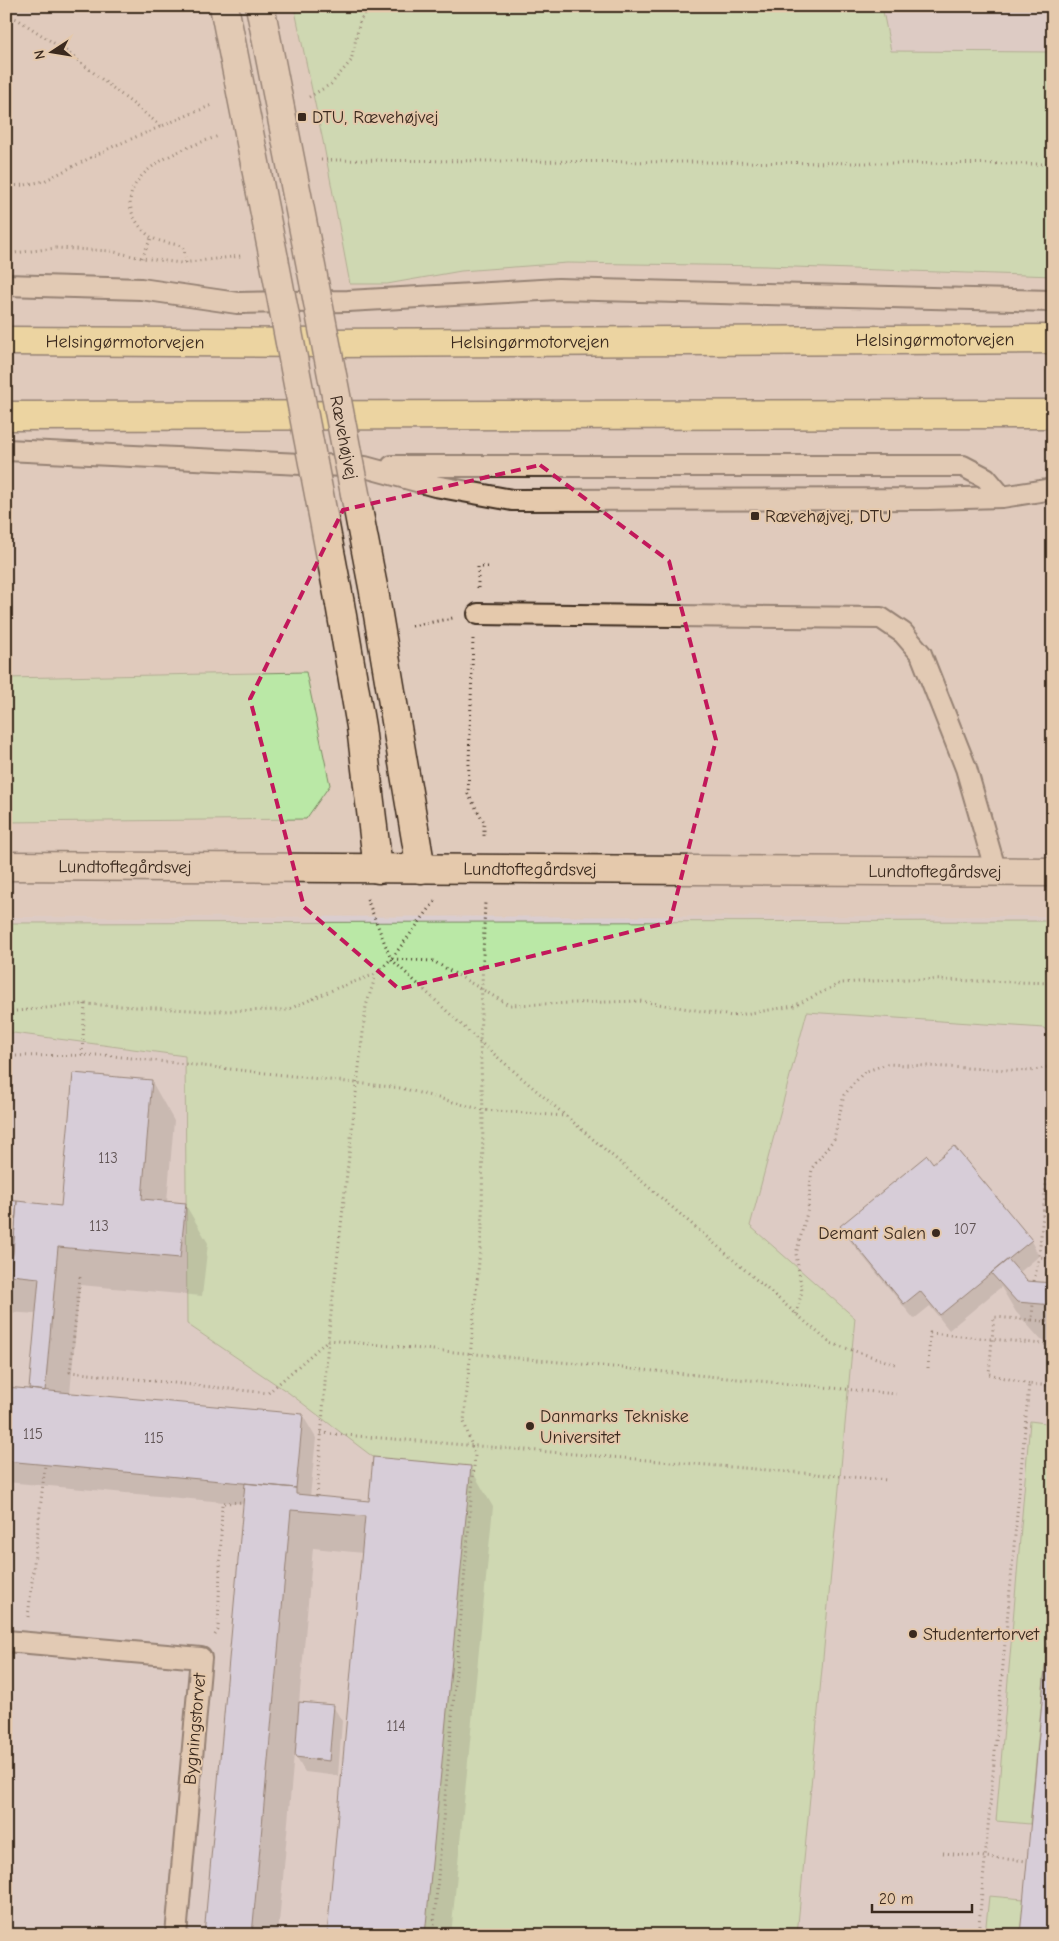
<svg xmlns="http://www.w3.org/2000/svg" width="1059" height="1941" font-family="'Comic Neue',sans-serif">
<rect width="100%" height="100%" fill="#e0cbbc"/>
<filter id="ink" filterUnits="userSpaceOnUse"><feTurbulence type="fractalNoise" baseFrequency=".02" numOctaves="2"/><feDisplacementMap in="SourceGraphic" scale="10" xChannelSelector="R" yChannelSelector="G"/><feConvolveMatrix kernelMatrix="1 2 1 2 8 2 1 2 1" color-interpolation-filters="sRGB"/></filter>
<g filter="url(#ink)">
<path fill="#dacdcf" d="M882 6H1053V52L890 51Z
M1053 916V1935H6V917Z"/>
<path fill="#bae8a6" stroke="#7a8962" d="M294 6H882L891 51 1053 52V276L766 266 567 263 461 271 387 284H350L323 141Z
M306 672 330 785 306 819 6 822V678Z
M1053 921V1039L1044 1028 807 1012 750 1226 855 1318 797 1935H425L373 1457 289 1393 187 1324 185 1056 6 1032V923Z
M1030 1421 1053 1424V1585L1030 1824 996 1821Z
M989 1896 1024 1899 1020 1935H985Z"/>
<path fill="#0003" d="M152 1082 174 1121 167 1202 185 1204 208 1243 202 1296 80 1285 70 1394 303 1416 316 1438 310 1497 370 1502 470 1467 493 1507 451 1935H329L363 1553 313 1548 299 1703 333 1706 342 1721 338 1776 305 1772 294 1754 278 1935H206L245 1504 6 1482V1388L32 1390 37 1314 6 1312V1154L12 1163 8 1202 62 1207Z
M933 1164 1031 1241 1039 1256 1019 1273 1026 1282 1053 1284V1342L1041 1340 1016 1312 1001 1287 949 1330 930 1306 914 1319 851 1242 842 1227Z"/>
<path fill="#cdd1fa" stroke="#3b2a1e" d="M73 1073 152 1080 142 1199 186 1203 180 1258 58 1247 45 1391 29 1389 39 1278 11 1275 17 1201 61 1206Z
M954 1146 1032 1240 940 1315 920 1291 904 1304 840 1226 927 1155 933 1163Z
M6 1200 17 1201 11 1275H6Z
M1008 1259 1027 1281 1053 1283V1305L1017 1302 991 1273Z
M6 1387 303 1414 296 1488 6 1461Z
M373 1457 471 1466 425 1935H327L365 1516 291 1510 252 1935H204L245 1483 296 1488V1494L369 1501Z
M1053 1585V1935H1020L1027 1861Z
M299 1702 334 1705 329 1761 295 1757Z"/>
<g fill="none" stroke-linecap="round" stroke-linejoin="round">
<g stroke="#3b2a1e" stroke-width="24">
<path id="lane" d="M6 285 141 289 237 303 348 301 558 289 1053 301
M6 450 365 467 435 486 512 500 928 499 1002 497 1053 489
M392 466H963L986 478 1002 497
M478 614 881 618 903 633 921 654 966 768 996 872
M6 1641 201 1658 176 1935"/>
</g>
<g stroke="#3b2a1e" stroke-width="31">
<path id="street" d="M224 6 274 259
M260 6 308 251
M375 597 421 869
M340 604 361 727 378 869"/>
</g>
<g stroke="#3b2a1e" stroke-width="31">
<g id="secondary">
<path id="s1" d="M6 866 1053 872"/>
</g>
</g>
<g stroke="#3b2a1e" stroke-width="31">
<g id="highway">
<path id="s2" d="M6 341 329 343 1053 339"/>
<path d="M6 416 1053 414"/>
</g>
</g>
<path stroke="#3b2a1e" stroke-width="3" stroke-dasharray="1 4" stroke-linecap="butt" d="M6 15 17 19 66 51 161 126
M309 97 331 84 351 61 360 20 373 6
M321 160 1053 164
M6 186 25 185 44 181 112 147 212 105V106
M6 254 56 248 110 251 142 258 181 263 241 256
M142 258 151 238
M186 263 184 249 181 246C172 243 158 242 151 237 143 232 133 219 131 209 122 169 189 146 219 136
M478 588V567H489
M412 626 453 618
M473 639 468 794 484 822V839
M367 899 391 959 480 1042 830 1343 898 1365
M392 958 436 900
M6 1012 85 1004 207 1011 287 1010 337 988 376 974 391 959 433 961 509 1005 640 1001 732 1016 794 1006 841 983 908 979 1053 983
M82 1055 85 1004
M6 1056 104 1055 401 1088 483 1110 565 1116
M1053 1110 1039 1257 1053 1258
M80 1277 70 1372 268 1393 328 1340 896 1394
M1034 1281 1039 1257
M796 1314 802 1291 796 1254 808 1209 812 1168 834 1139 844 1095 864 1072 887 1064 1030 1071 1053 1066
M1032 1320 1053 1322
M928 1368 930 1333 1053 1345
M1029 1384 989 1374 994 1317 1032 1320 1033 1303
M321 1433 888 1480
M317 1496 328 1340 366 1006 376 975
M28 1617 45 1465
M215 1635 218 1630 222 1503 244 1502
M943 1853 1027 1861
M433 1935 475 1455 464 1422 482 1229 483 1110 480 1042 485 900
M978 1935 1029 1384 1053 1386"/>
<use href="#lane" stroke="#e5c9ac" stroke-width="20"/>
<use href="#street" stroke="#e5c9ac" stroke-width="28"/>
<use href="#secondary" stroke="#e5c9ac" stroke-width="28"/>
<use href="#highway" stroke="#fae180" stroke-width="28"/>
<g stroke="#3b2a1e" stroke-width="31" stroke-linecap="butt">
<g id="street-bridge">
<path id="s3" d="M308 251 375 597"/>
<path d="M274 259 340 604"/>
</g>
</g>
<use href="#street-bridge" stroke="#e5c9ac" stroke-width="28"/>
</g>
</g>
<path d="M0 0H1059V1941H0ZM540 465 669 561 716 740 670 922 399 989 304 907 250 699 343 510Z" fill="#e0cbbc" fill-opacity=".55" fill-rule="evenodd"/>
<path fill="none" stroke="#c2185b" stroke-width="4" stroke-dasharray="10 6" stroke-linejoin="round" d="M540 465 669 561 716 740 670 922 399 989 304 907 250 699 343 510Z"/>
<g fill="#3b2a1e" stroke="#e5c9ac" stroke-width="2">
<rect x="297" y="112" width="10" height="10" rx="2.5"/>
<rect x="750" y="511" width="10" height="10" rx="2.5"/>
<circle cx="936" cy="1233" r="5"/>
<circle cx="530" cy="1426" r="5"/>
<circle cx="913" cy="1634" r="5"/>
</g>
<g text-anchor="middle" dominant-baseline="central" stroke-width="4" stroke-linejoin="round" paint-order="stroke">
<g font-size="15" fill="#605455">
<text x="108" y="1158">113</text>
<text x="99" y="1226">113</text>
<text x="965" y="1229">107</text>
<text x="33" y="1434">115</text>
<text x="154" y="1438">115</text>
<text x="396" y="1726">114</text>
</g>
<g font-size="18" fill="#3b2a1e" stroke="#e5c9ac" text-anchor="start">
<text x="312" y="117">DTU, Rævehøjvej</text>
<text x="765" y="516">Rævehøjvej, DTU</text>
<text x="926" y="1233" text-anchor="end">Demant Salen</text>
<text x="540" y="1416">Danmarks Tekniske<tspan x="540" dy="21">Universitet</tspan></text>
<text x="923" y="1634">Studentertorvet</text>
</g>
<g font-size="18" fill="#3b2a1e" stroke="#e5c9ac">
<text stroke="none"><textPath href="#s2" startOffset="929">Helsingørmotorvejen</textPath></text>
<text stroke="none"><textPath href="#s2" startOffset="119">Helsingørmotorvejen</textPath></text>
<text stroke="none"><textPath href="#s2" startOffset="524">Helsingørmotorvejen</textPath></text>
<text stroke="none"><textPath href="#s3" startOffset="190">Rævehøjvej</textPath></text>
<text stroke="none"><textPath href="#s1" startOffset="119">Lundtoftegårdsvej</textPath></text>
<text stroke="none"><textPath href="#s1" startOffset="524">Lundtoftegårdsvej</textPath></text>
<text stroke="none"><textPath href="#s1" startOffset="929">Lundtoftegårdsvej</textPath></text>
<text transform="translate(195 1729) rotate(-85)">Bygningstorvet</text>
</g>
</g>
<rect width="1059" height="1941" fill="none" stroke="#e5c9ac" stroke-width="25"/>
<rect x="12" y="12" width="1034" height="1916" fill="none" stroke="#3b2a1e" stroke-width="2" filter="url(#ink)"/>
<g transform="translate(52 52) rotate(258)" stroke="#e5c9ac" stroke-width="4" paint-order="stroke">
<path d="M0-4L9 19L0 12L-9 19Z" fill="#3b2a1e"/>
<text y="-8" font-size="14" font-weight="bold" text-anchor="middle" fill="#3b2a1e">N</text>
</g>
<path d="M872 1904v8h100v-8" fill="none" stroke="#3b2a1e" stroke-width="2.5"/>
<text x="879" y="1904" font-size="15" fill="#3b2a1e" stroke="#e5c9ac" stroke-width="4" paint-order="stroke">20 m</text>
</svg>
